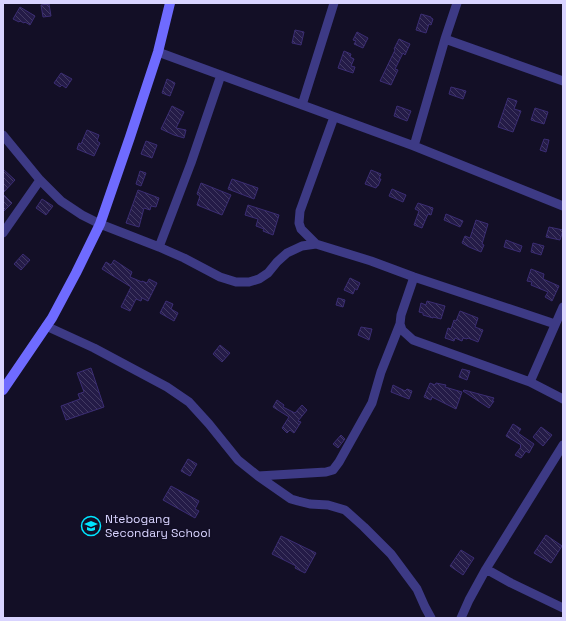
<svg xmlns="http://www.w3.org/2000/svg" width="566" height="621" font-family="'Space Grotesk',sans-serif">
<defs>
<pattern id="building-back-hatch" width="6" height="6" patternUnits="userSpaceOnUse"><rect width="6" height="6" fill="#241b47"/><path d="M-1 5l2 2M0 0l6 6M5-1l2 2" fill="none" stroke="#433b63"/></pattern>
</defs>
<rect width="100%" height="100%" fill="#130f26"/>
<path fill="url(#building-back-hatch)" stroke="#3b2d73" d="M49 4 51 16 43 17 41 5Z
M20 7 35 16 30 25 25 22 24 23 20 21 19 22 13 19Z
M421 14 431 17V18L433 19 431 25 429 24 426 33 416 30Z
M295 30 304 32 301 45 292 43Z
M357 32 368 38 363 48 354 44 356 41 353 40Z
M399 39 410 44 405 55 403 53 395 69 398 70 391 85 380 81 395 50 394 49Z
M344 51 351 54 350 57 354 59 351 66 355 67 353 73 338 68Z
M61 73 72 79 66 88 62 85 60 87 54 83Z
M167 79 175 83 170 96 162 93Z
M451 87 466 91 463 99 449 94Z
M508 98 517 101 514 109 521 111 513 132 498 127Z
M172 106 184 112 176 128 186 130 184 138 174 135 161 129Z
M397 106 411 111 407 121 394 116Z
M535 108 548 112 544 124 531 120Z
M87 130 99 135 97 141 100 143 94 156 77 149 79 143 81 144Z
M544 139 549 140 546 152 540 150Z
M146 141 157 145 152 158 141 154Z
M3 169 15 180 3 193Z
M371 170 381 174 379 179H381L378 186H377L376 188 365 184Z
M140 171 146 173 141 186 136 184Z
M232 179 258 188 254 199 228 189Z
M201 183 231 195 222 215 197 205 200 196 197 194Z
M392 189 406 195 403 202 389 196Z
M138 190 159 198 156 207 151 206 150 210 144 208 139 227 126 223Z
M3 194 12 203 3 212Z
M42 199 53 206 46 215 36 208Z
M418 203 433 208 431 215 428 214 422 228 414 225 419 211 415 209Z
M248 205 279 215 273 235 263 231 264 229 256 226 258 219 245 215Z
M446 214 463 221 460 227 444 220Z
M476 220 488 224 482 244 484 245 481 252 469 247 462 243 465 236 470 238Z
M549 227 563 230 560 240 546 237Z
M506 240 522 246 520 252 504 247Z
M533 243 544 246 541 255 531 252Z
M23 254 30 260 21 270 14 264Z
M114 260 132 272 130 277 142 282V281L147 283 149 279 157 283 148 301 142 298 141 301 136 299 130 311 121 307 131 287 102 269 106 262 111 265Z
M531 269 544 274 543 279 559 286 552 301 545 297 548 292 531 285 532 282 527 281Z
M350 278 360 283 357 290 355 289 353 294 344 290Z
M338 298 345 300 343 307 336 305Z
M166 301 173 304 171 309 178 313 174 321 160 313Z
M427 301 445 306 441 319 433 317V318L423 315V313L419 312 421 303 426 305Z
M460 311 478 318 475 327 483 330 478 342 468 338 467 339 463 338 462 341 455 338 454 341 445 338 448 328 451 329 454 320 456 321Z
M361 327 372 329 369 340 358 335Z
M220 345 230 353 222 362 213 354Z
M91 368 104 407 66 420 61 406 80 399 78 394 84 392 77 373Z
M462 369 470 371 467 380 459 377Z
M430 383 435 385 436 383 446 385 445 387 462 392 456 409 432 397 431 400 424 397Z
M393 385 405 391 407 389 412 391 409 399 391 392Z
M464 390 494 398 492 401H494L489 408 463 391Z
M277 400 284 405 283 407 295 413 302 405 307 410 298 421 301 422 294 433 290 430 287 433 282 428 289 417 273 407Z
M513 424 521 429 518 433 534 444 529 453 526 451 521 458 515 455 521 447 520 446 521 445 506 436Z
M541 427 552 435 543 446 533 437Z
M341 435 345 439 338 448 333 444Z
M188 459 197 464 190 476 181 471Z
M171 486 199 501 195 509 199 511 195 518 163 500Z
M546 535 562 546 551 563 534 553Z
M281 536 316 553 305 573 295 568 296 566 272 554Z
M461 550 474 558 463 575 450 566Z"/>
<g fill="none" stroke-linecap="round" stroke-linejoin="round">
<path stroke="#3d3a85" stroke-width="9" d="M445 39 563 81
M158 52 414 146 563 206
M302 105 334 3
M334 117 300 211 299 223 301 229 316 244 371 261 414 277 555 324
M3 135 40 180 61 201 82 215 100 224 159 247 184 258 220 277 236 282H249L259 279 268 273 277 262 287 253 302 246 316 244
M414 146 445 39 457 3
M3 233 40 180
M159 247 191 163 221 75
M400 324 402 330 413 340 530 382 563 399
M46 326 94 348 167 387 189 402 209 424 238 460 258 476 291 499 298 501 310 504 328 505 345 510 364 527 391 554 417 589 425 607 431 618
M530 382 563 307
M258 476 326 472 333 470 339 462 372 403 381 372 400 324 401 315 414 277
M486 569 511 583 563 608
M461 618 469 600 486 569 563 445"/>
<path stroke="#6f6bff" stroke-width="10" d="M3 390 52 318 76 273 100 224 130 137 158 52 170 3"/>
</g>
<defs>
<g id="school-ring" transform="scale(1)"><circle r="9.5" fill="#130f26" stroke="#00e5ff" stroke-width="1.5"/><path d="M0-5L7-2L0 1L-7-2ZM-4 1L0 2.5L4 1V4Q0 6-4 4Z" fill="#00e5ff"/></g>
</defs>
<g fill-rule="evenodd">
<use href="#school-ring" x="91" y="526"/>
</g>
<g text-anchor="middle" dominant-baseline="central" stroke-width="3" stroke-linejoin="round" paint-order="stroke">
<g font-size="12" fill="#d9d4ff" stroke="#130f26" text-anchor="start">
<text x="105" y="519">Ntebogang<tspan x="105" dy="14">Secondary School</tspan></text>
</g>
</g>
<rect width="566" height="621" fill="none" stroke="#d9d4ff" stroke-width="8"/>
</svg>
